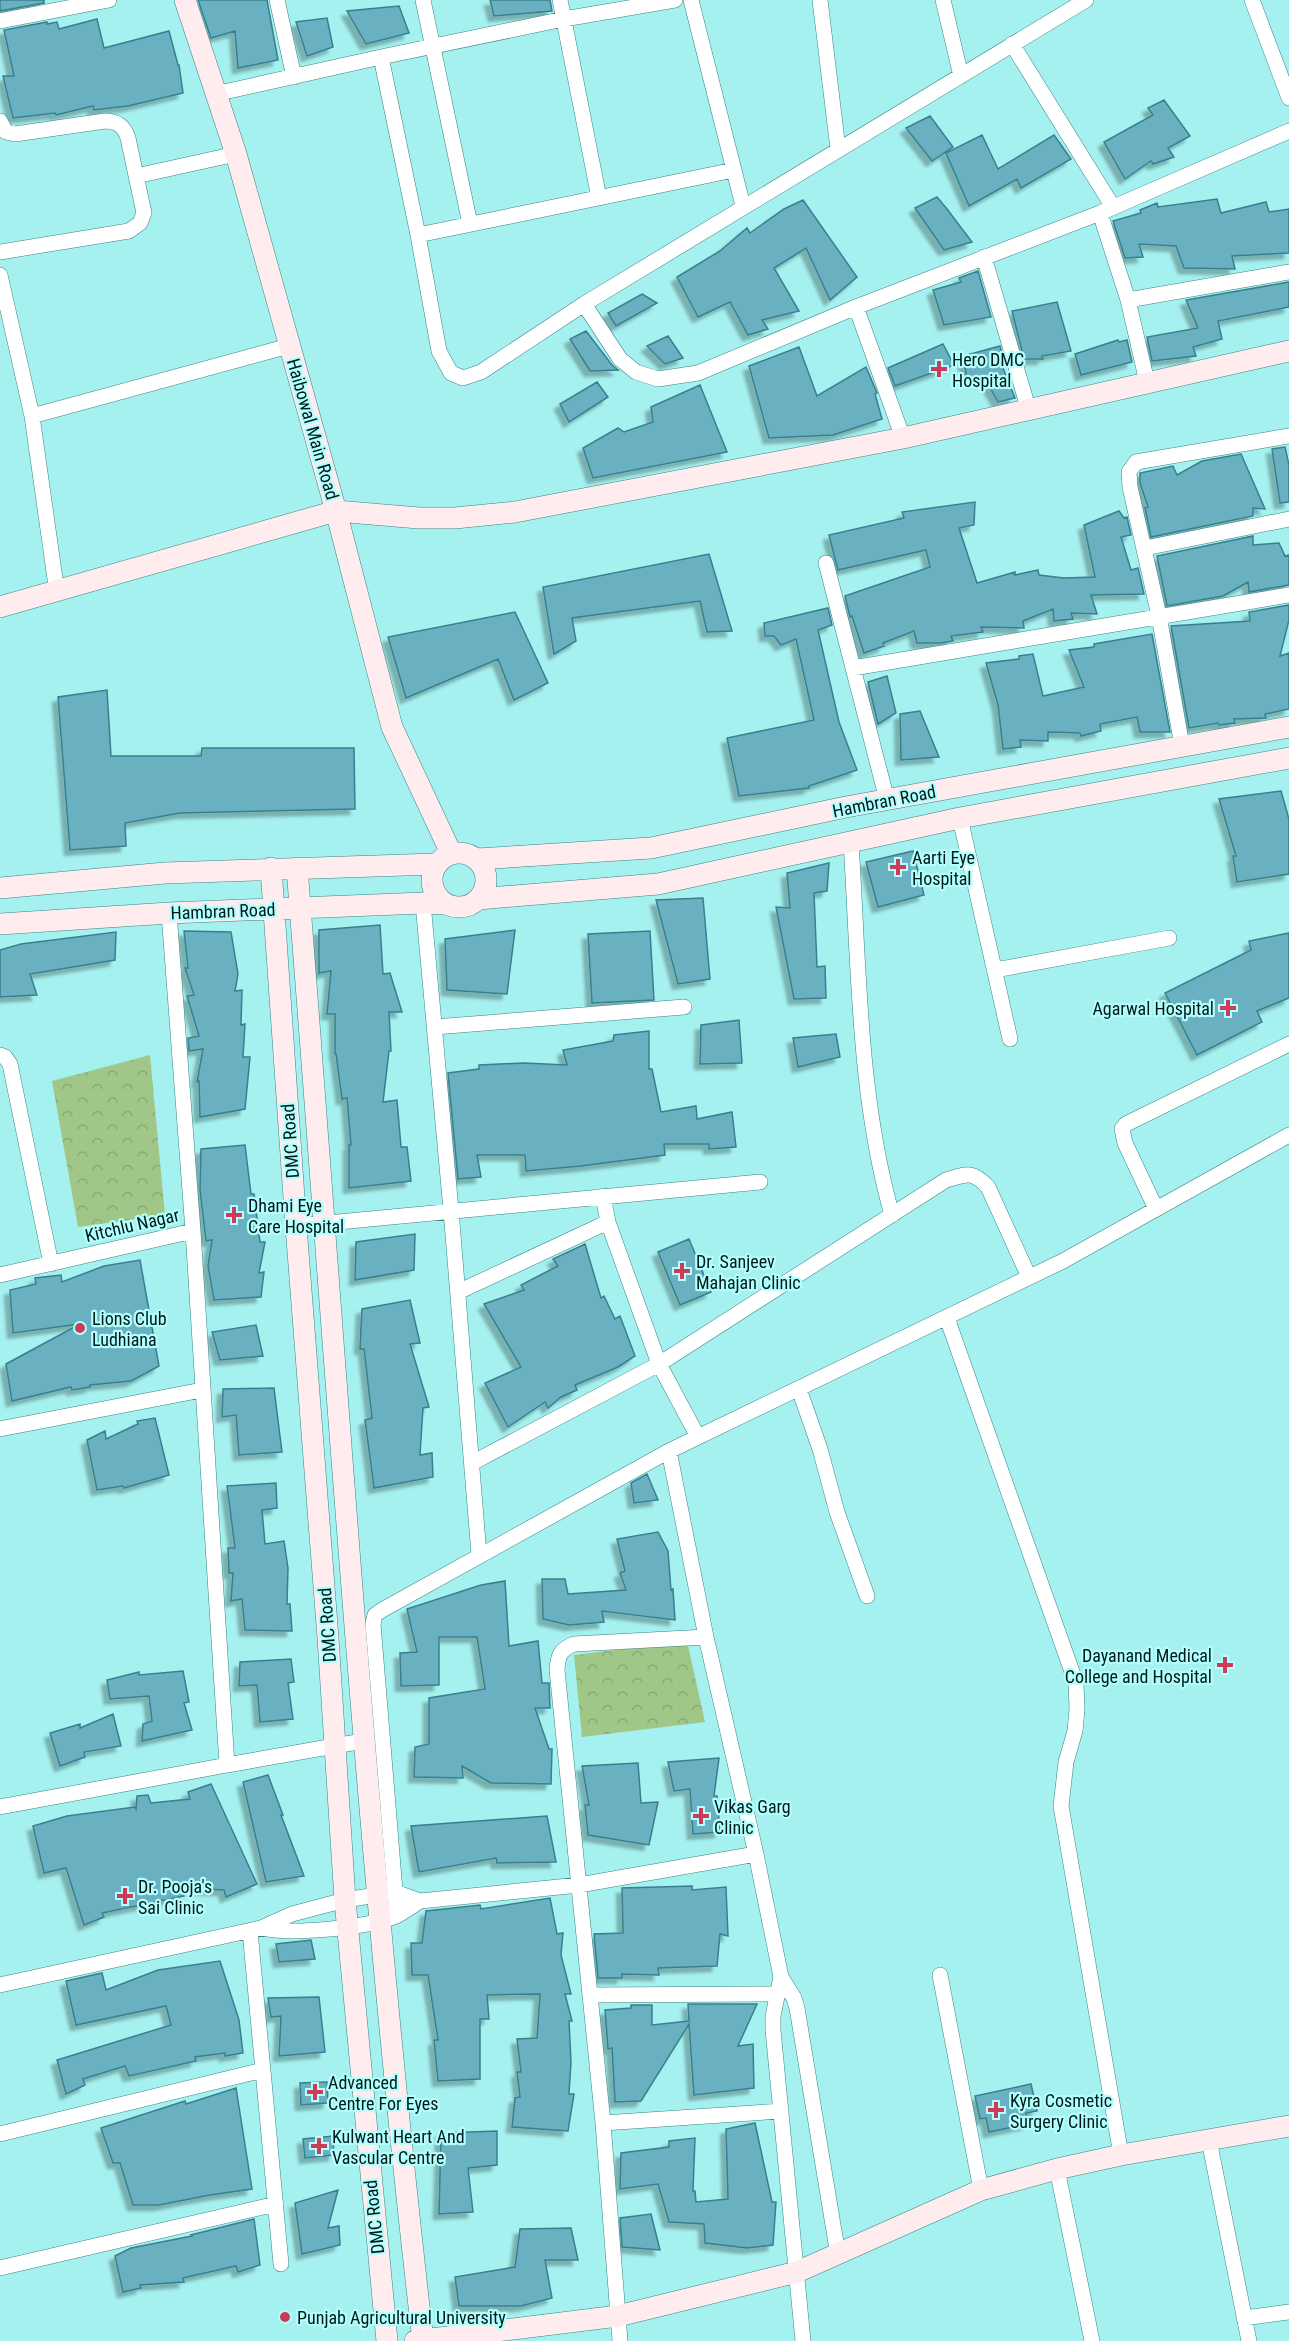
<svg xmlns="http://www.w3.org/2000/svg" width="1289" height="2341" font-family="'Roboto Condensed',sans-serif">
<defs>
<pattern id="park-crowns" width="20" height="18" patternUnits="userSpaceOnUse" patternTransform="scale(1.5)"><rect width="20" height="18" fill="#a0c788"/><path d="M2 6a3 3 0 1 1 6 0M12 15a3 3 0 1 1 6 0" fill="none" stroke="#88aa75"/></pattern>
<filter id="shadow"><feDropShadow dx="-5.5" dy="5.5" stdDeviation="1.5" flood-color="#0004"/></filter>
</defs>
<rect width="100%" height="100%" fill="#a5f1f0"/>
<path fill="url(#park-crowns)" d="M150 1055 165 1215 78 1227 52 1081Z
M687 1641 705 1722 582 1737 574 1655Z"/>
<path fill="#69b0c0" stroke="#38808f" stroke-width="1.5" filter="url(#shadow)" d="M0 0H44V3L0 11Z
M198 0H267L278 60 238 68 235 31 211 38Z
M490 0H550L552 11 494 16Z
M399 6 409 33 366 44 347 11Z
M327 18 333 47 307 56 296 22Z
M97 19 104 48 169 31 178 65H179L183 93 128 106 94 110 93 106 56 115 55 113 13 118 3 76H14L4 30 47 22V24L57 22 59 29Z
M1164 100 1190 136 1168 148 1174 157 1153 164 1151 161 1125 179 1104 142 1153 115 1148 108Z
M930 116 953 147 932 161 906 128Z
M982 135 998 169 1054 135 1071 159 1021 188 1017 179 969 206 946 153Z
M937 197 947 209 972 242 944 250 915 208Z
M1217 199 1221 213 1266 202 1269 212 1289 209V253L1232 256 1235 269 1184 268 1176 246 1139 244 1143 257 1125 258 1113 221 1141 213 1140 210 1157 203 1158 207Z
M803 200 857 277 830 300 806 248 774 268 799 311 762 320 768 329 748 335 730 302 698 317 677 277 720 251 747 228 750 233 784 209Z
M978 271 991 317 944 325 933 290 961 282 959 278Z
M1289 282V307L1218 321 1222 339 1193 347 1196 356 1152 361 1147 337 1198 328 1186 300Z
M642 294 657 303 616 326 608 313Z
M1057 302 1071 351 1042 356 1043 359H1024L1012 311Z
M586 331 612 365 618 370 590 371 570 339Z
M668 336 683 358 665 364 647 346Z
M1118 340 1119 342 1127 340 1132 362 1081 375 1075 354Z
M943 344 954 365 895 386 888 368Z
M1000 346 1003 358H999L1015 398 998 402 984 377 967 379 963 356Z
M799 347 817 396 866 367 877 393 875 394 882 419 833 435 769 438 749 366Z
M597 382 608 397 569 422 560 404Z
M700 385 727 452 593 478 583 448 618 428 624 432 653 422 651 407Z
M1285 447 1289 465V502L1280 503 1272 449Z
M1241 454 1265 509 1253 508V516L1151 537 1145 508 1148 507 1140 483V473L1173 466 1177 475 1202 461Z
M975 502 974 525 959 528 977 583 1015 572V575L1038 570 1039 575 1064 578 1095 577 1084 525 1119 511 1124 518 1127 517 1131 535 1121 537 1131 570 1138 568 1144 594 1091 595 1097 614 1071 613 1073 619 1054 621 1053 609 1023 621 1024 628 981 627 983 632 951 636 953 641 941 643H917L914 631 883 643 884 646 864 653 852 616 850 617 845 596 930 567 926 550 838 570 829 535 904 518 902 512Z
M1253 536V545L1279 543 1285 556 1289 555V585L1249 592 1248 582 1223 596 1167 606 1157 556Z
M709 554 732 631 707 632 700 601 572 618 576 641 554 654 543 587Z
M1289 605V620L1280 656 1289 653V709L1265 714 1266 718 1234 719 1235 723 1219 725 1218 723 1189 728 1171 626 1250 621 1249 612Z
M828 608 832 625 818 630 839 722 857 770 809 786V788L739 796 727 738 814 720 796 639 781 645 774 636H765L764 623Z
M515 612 548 683 514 700 498 659 406 698 388 637Z
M1152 634 1170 732H1140L1137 717 1100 724 1101 731 1081 736 1080 733 1048 732V741L1020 740 1021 747 1003 749 998 705 986 663 1019 659V656L1033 654 1043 696 1084 687 1069 650 1094 647V644Z
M887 676 896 713 878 724 868 682Z
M107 690 111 756H201L202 748H354L355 809 180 813 125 823 126 846 70 850 58 697Z
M920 711 939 757 901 760 900 714Z
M1281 791 1289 819V874L1237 882 1233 856H1236L1219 799Z
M913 851 924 895 878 907 866 862Z
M829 863 827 891 814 893 817 967 825 966 826 998 794 999 776 907 790 908 787 873Z
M703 898 710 979 678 984 656 900Z
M380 925 383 974 390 973 402 1012H389L391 1051H389L383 1102 397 1100 401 1147H407L411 1181 349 1188V1145H351L347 1098 342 1099 336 1054H335V1014H327L331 971 319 973V930Z
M515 930 507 994 447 990 445 939Z
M184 931 231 932 238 974 235 991 242 990 241 1025 245 1024 243 1057H250L245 1109 200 1117 199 1081 197 1082 203 1049 189 1051 188 1038 199 1036 187 996 194 995 185 968H188Z
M650 931 654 1000 592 1003 588 934Z
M116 932 115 960 30 974 37 995 0 997V950L21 944Z
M1289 933V998L1257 1011 1262 1022 1197 1055 1165 993 1251 950 1249 941Z
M739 1020 742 1063 700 1064 701 1025Z
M649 1031V1069H652L661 1112 696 1106 697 1119 732 1112 736 1147 709 1149V1144H664L665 1155 581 1166 526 1171 525 1155H477L481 1177 458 1179 448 1073 479 1069V1065L524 1063 567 1065 563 1050 613 1041 614 1035Z
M836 1034 840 1057 798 1067 793 1038Z
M245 1145 251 1194H254L260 1242H265L259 1273 264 1272 261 1297 214 1300 208 1266 212 1240 206 1241 200 1190 201 1149Z
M415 1234 414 1270 355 1280 356 1242Z
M689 1239 711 1292 680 1305 658 1252Z
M585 1244 601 1298 604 1296 615 1319 620 1316 635 1356 618 1367 575 1385 577 1390 561 1397 548 1408 545 1402 508 1427 485 1383 521 1367 484 1304 524 1290 521 1285 558 1266 553 1259Z
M140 1260 159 1366 131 1381 90 1385V1387L72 1390 71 1387 12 1401 6 1364 80 1324 13 1333 10 1290 36 1284 35 1278 61 1275 62 1282 104 1266Z
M410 1300 420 1343 410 1344 429 1407 423 1408 420 1455 432 1453 433 1477 374 1488 365 1420 372 1418 364 1349H360L362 1309Z
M256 1325 263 1356 220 1360 212 1332Z
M274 1388 282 1452 239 1455 236 1415 222 1417 223 1389Z
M155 1418 169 1475 124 1488 123 1486 97 1490 87 1440 105 1431 106 1439 138 1424 137 1421Z
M647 1474 658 1500 634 1503 631 1483Z
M276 1483 277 1508 262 1510 265 1544 284 1541 288 1568 287 1604H290L292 1631 245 1630 242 1599 231 1601 233 1573H229L228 1548H235L227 1486Z
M658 1532 668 1551 671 1590 673 1589 675 1620 602 1611 604 1622 569 1625 543 1619 542 1579H565L568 1594 626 1590 620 1573 625 1571 617 1539Z
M505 1581 509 1646 538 1641 542 1683H549L550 1708H535L549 1749H552L551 1784 491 1783 462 1766 463 1778 414 1777 415 1747 429 1744V1698L485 1689 477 1637H439V1685L401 1686 400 1653 417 1652 407 1609 481 1585Z
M291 1659 294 1682 288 1683 293 1719 260 1722 257 1685 239 1686 240 1662Z
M183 1671 189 1702 184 1703 192 1730 142 1741 143 1724 152 1721 149 1696 110 1699 107 1680 139 1672V1675Z
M113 1714 121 1746 84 1752 85 1757 60 1766 50 1733 80 1724V1728Z
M719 1758 714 1796H717L720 1832 693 1834 690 1789 674 1791 668 1762Z
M638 1763 641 1803 658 1802 649 1845 588 1835 585 1805H589L582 1766Z
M268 1775 283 1815H281L304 1876 266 1882 243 1782Z
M211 1784 257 1884 226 1897 224 1890 182 1888 184 1896 102 1913 104 1917 84 1925 66 1868 44 1873 33 1826 67 1816 135 1807 136 1809 137 1796 148 1795 151 1803 190 1799 188 1792Z
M547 1816 556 1862 497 1863 496 1858 419 1872 411 1826Z
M692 1886V1890L726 1887 728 1936 720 1934 717 1966 658 1968 659 1975 622 1974V1978H598L594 1934 623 1933 622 1888Z
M550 1898 557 1934 563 1933 561 1955 571 1994H565L572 2021H569L571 2062 569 2094H574L568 2131 512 2127 515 2098 520 2097 517 2072H521L517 2039 537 2038 540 1994 487 1995 489 2019H480V2079L438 2081 434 2040H438L428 1975H412L411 1943H422L426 1911 480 1905 481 1909Z
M311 1940 315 1959 279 1962 276 1944Z
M220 1961 239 2020 243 2053 225 2056V2053L195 2057 196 2061 129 2076 125 2066 83 2079 85 2085 66 2094 57 2060 171 2025 166 2006 76 2025 66 1981 102 1973 106 1990 158 1970Z
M319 1997 325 2052 279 2056 281 2016 271 2017 268 1998Z
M688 2004H757L738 2046 753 2044 754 2088 694 2095 689 2024 641 2101 615 2102 612 2048 608 2049 605 2010 631 2008V2005H652V2025L689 2021Z
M327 2082 328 2103 301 2105 300 2083Z
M1031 2084 1037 2111 1026 2113 1028 2124 989 2132 986 2118 980 2119 975 2096Z
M236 2088 252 2189 210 2195 159 2205H133L120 2163H113L101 2128 185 2101 186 2104Z
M755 2123 772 2202H776L773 2245 747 2248 705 2243 704 2224 669 2222 658 2184 620 2189 621 2153 669 2147V2141L695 2138 693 2191H695L696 2202 728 2199 726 2129Z
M497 2131V2165L468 2168 473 2212 439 2214 441 2133Z
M333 2136 334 2155 305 2158 303 2139Z
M338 2190 328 2228 339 2226 340 2245 302 2254 295 2203Z
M651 2214 660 2250 622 2247 620 2218Z
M254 2219 260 2265 238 2272 236 2266 183 2278 184 2282 140 2285 141 2288 123 2292 115 2256 131 2248 192 2236 191 2235Z
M571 2228 578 2260H545L552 2298 521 2306H459L455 2277 515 2267 520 2229Z"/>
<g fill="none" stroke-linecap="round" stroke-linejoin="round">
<g stroke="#388584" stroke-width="16">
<path id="street" d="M277 0 294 77
M423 0 470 224
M560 0 599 198
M691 0 743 206
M820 0 838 149
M943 0 961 76
M1252 0 1289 98
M0 21 109 0
M1012 44 1113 207
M381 57 564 19 675 0
M215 94 381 57 418 235 439 351 451 373 463 378 481 372 584 304 1086 0
M0 121 6 132 15 134 105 121C117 121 124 126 128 138L144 213 140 223 129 231 0 252
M136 176 236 154
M1100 213 1128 300 1147 382
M418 235 734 170
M984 257 1029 411
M0 275 32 416 57 593
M1128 300 1289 272
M584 304 620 359 636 372 658 379 698 373 856 307 1100 213 1289 131
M856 307 903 438
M32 416 289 346
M1145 548 1289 519
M826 563 887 800
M853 668 1289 595
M1182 746 1159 616 1130 487 1129 472 1136 462 1289 436
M960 818 1010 1039
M851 842C859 966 858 1095 892 1215
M423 903 451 1210 479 1555
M169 913 193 1231 227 1765 363 1741
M995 970 1169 938
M435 1027 684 1007
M0 1055 5 1057 10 1064 51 1264
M603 1196 608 1222 659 1364 698 1437
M1156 1209 1125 1143 1122 1129 1126 1124 1289 1044
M296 1226 760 1182
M0 1275 193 1231
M458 1292 608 1222
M947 1318 1076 1683 1077 1709 1075 1731 1066 1762 1061 1806 1121 2155
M799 1389 820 1449 837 1512 867 1596
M0 1429 202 1390
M669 1451 706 1637 756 1854 781 1977 794 1998 797 2008 838 2255
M472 1463 659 1364 946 1180C967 1174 972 1170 988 1187L1029 1277
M0 1807 227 1765
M420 1901 579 1885 756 1854
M397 1915 373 1624 375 1615 382 1610 669 1451 1063 1261 1289 1135
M250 1931 281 2264
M940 1975 981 2190
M781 1977 773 2016V2030L803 2341
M0 1985 261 1928 292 1914 345 1900 395 1892 420 1901C412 1906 404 1912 396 1916 366 1928 292 1935 261 1928
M590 1995 776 1994
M603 2123 781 2111
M0 2134 263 2070
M1209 2140 1249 2341
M1057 2169 1092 2341
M0 2268 276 2204
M1244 2318 1289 2312
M620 2341 603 2123 557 1670C558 1655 560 1650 574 1644L706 1637"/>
</g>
<g stroke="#388584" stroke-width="22">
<path id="secondary" d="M185 0 236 154 336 511 392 727 451 853
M0 607 336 511 419 518H455L515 512 903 438 1289 351
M432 880a27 27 0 1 1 54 0a27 27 0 1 1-54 0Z
M477 859 651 848 846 807 1289 727
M271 868 296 1226 328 1638 345 1900 387 2341
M297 868C336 1359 366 1851 423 2341
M0 888 165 873 436 864
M478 899 658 884 960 818 1289 758
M0 924 169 913 423 903 446 904
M415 2341 618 2316 797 2272 981 2190 1057 2169 1121 2155 1289 2126"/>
</g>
<use href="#street" stroke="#fff" stroke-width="15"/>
<use href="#secondary" stroke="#feecee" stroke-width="21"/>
</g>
<g fill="#cc3c58" stroke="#b2fffd" stroke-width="2">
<path d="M936 360h6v6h6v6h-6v6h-6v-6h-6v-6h6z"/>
<path d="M895 858h6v6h6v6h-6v6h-6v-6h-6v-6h6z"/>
<path d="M1225 999h6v6h6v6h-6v6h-6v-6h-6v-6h6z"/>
<path d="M231 1206h6v6h6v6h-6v6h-6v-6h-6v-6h6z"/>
<path d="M679 1262h6v6h6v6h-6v6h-6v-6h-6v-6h6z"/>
<circle cx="80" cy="1328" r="6"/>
<path d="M1222 1656h6v6h6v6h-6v6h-6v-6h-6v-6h6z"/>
<path d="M698 1807h6v6h6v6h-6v6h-6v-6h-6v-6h6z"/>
<path d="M122 1887h6v6h6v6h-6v6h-6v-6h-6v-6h6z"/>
<path d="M312 2083h6v6h6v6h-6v6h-6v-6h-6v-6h6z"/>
<path d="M993 2101h6v6h6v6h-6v6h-6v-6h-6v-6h6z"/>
<path d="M316 2137h6v6h6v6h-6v6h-6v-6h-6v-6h6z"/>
<circle cx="285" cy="2317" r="6"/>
</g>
<g text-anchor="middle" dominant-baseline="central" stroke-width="4.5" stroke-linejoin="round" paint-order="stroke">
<g font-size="18" fill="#001a1a" stroke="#b2fffd" text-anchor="start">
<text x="952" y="359">Hero DMC<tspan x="952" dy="21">Hospital</tspan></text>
<text x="912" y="857">Aarti Eye<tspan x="912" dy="21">Hospital</tspan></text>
<text x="1214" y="1008" text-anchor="end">Agarwal Hospital</text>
<text x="248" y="1205">Dhami Eye<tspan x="248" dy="21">Care Hospital</tspan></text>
<text x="696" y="1261">Dr. Sanjeev<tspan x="696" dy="21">Mahajan Clinic</tspan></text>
<text x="92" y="1318">Lions Club<tspan x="92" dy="21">Ludhiana</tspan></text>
<text x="1212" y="1655" text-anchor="end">Dayanand Medical<tspan x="1212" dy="21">College and Hospital</tspan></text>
<text x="714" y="1806">Vikas Garg<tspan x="714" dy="21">Clinic</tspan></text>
<text x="138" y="1886">Dr. Pooja's<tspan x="138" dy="21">Sai Clinic</tspan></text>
<text x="328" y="2082">Advanced<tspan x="328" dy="21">Centre For Eyes</tspan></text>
<text x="1010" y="2100">Kyra Cosmetic<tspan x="1010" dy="21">Surgery Clinic</tspan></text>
<text x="332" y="2136">Kulwant Heart And<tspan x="332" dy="21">Vascular Centre</tspan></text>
<text x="297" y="2317">Punjab Agricultural University</text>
</g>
<g font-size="18" fill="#001a1a" stroke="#b2fffd">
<text transform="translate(313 429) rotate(74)">Haibowal Main Road</text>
<text transform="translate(884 801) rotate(-11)">Hambran Road</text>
<text transform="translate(223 911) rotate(-2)">Hambran Road</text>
<text transform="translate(290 1141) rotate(-94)">DMC Road</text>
<text transform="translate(132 1225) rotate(-13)">Kitchlu Nagar</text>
<text transform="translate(327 1625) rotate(-94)">DMC Road</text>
<text transform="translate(374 2217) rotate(-96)">DMC Road</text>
</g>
</g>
</svg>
